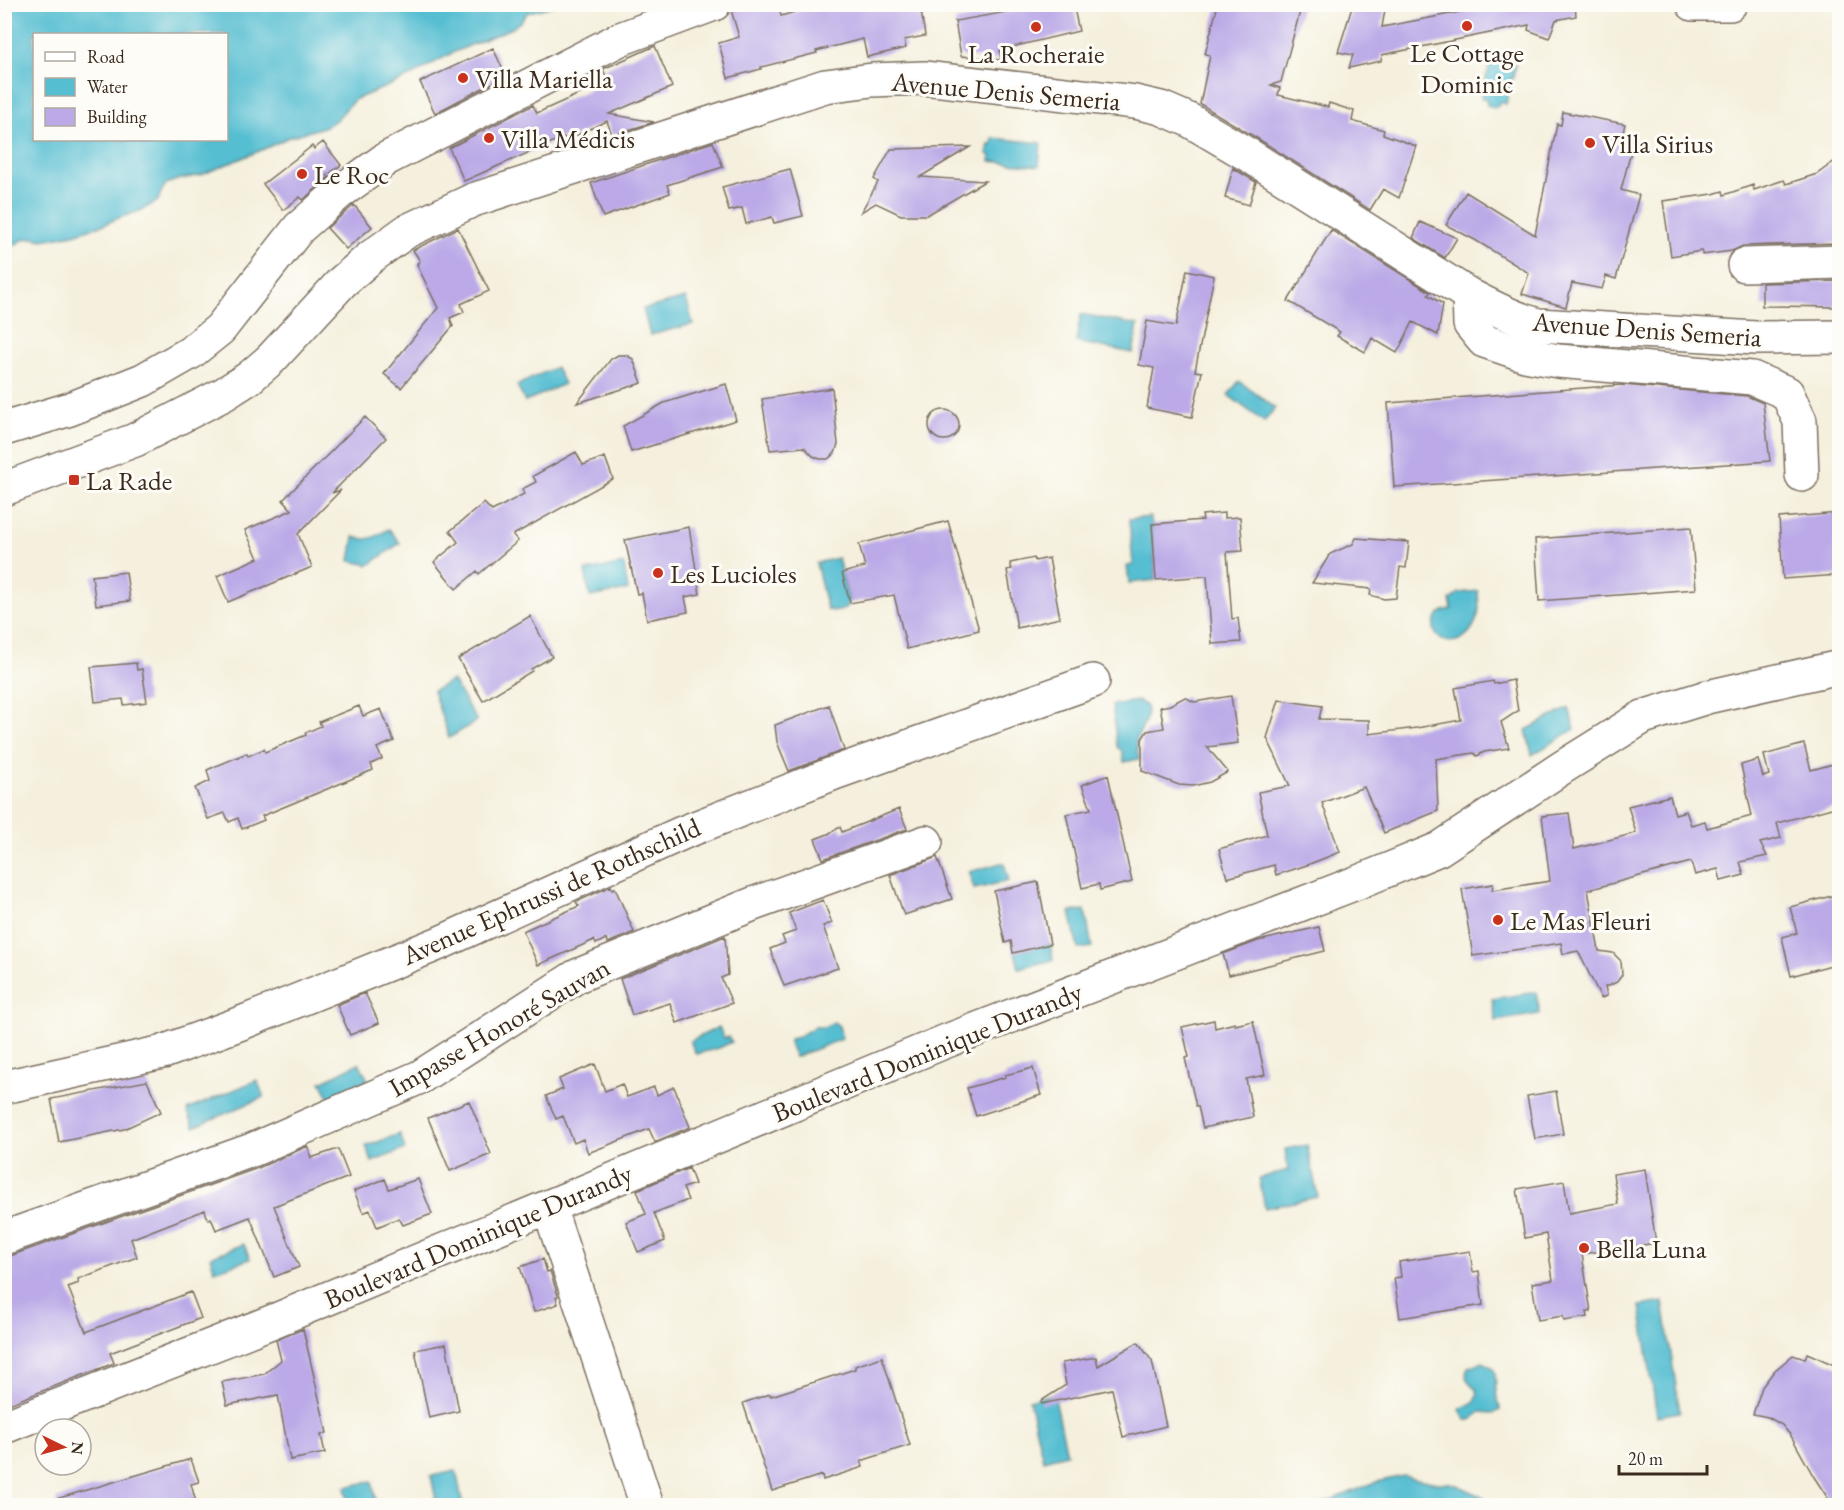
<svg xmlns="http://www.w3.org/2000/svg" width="1844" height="1510" font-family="'EB Garamond',serif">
<rect width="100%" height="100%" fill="#fdfcf7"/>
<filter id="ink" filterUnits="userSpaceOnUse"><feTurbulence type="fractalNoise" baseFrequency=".0167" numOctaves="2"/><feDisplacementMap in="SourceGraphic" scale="12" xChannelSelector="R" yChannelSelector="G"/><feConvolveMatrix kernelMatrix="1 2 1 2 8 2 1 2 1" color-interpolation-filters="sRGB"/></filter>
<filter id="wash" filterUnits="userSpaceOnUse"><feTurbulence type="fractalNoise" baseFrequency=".008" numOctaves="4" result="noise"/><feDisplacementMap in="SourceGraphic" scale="24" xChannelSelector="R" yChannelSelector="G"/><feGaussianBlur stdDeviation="1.35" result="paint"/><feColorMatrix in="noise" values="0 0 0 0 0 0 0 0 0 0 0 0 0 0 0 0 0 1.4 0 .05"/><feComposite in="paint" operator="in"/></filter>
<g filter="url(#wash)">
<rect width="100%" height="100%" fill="#f5f0dd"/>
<path fill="#55bed1" stroke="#487478" stroke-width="1.5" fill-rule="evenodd" d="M4 5 5 4 555 5 527 13 520 22 512 28 452 53 405 79 354 100 337 119 327 126 289 137 264 149 201 175 177 180 166 184 161 192 158 201 142 210 116 219 105 224 74 234 43 240 33 238 24 239 11 247 5 249ZM34 34H226V140H34Z
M1502 56 1508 58 1509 64 1516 65 1506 104 1499 102 1498 106 1493 108 1487 105 1486 99 1481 98 1491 59 1497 60Z
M993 138 1041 143 1039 166 990 161 991 155 987 154 989 144 992 145Z
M686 298 693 324 650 335 643 309Z
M1081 314 1138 325 1133 353 1076 342Z
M556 367 564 384 525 402 517 385Z
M1239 381 1275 408 1264 422 1228 395Z
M1151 517 1156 580 1129 583 1127 566 1133 565 1129 519Z
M389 529 400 543 369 565 350 561 354 537C370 542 376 536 389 529Z
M838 558 849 603C844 612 836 613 827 609L816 563Z
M624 564 628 590 590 597 585 571Z
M1478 591C1478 598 1480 608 1478 615 1466 657 1424 643 1436 618 1440 611 1445 610 1452 609L1450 600 1459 593Z
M452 680 477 721 449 738 433 691Z
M1138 701 1144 704 1147 709 1146 719 1136 741 1139 759 1124 762 1122 751 1117 747 1112 705Z
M1569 708 1575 729 1532 755 1526 730Z
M1001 863H1004L1009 881 974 889 969 872Z
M1085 910 1092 947 1078 949 1070 912Z
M1050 944 1053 960 1019 968 1015 952Z
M1536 992 1540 1014 1496 1021 1492 999Z
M834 1022 839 1026 842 1039 795 1057 790 1046V1039L798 1037 814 1027H824Z
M719 1027 724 1038 729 1037 732 1042 719 1048 696 1054 690 1041Z
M359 1063 368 1080 330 1099 321 1082Z
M257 1080 264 1097 194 1127 187 1110Z
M400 1134 405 1149 372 1162 366 1146Z
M1307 1145 1318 1197 1265 1208 1259 1178 1288 1170 1285 1149Z
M244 1244 250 1259 215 1271 210 1257Z
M1663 1302 1680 1412 1657 1416 1640 1306Z
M1481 1362C1500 1368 1494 1374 1496 1390 1496 1397 1500 1403 1500 1410L1494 1413 1480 1412 1471 1420H1465L1460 1409 1474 1402 1478 1393C1472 1380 1462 1384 1468 1367Z
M1054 1394 1067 1454 1043 1460 1029 1400Z
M456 1471 463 1505H437L431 1476Z
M1403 1476 1437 1483H1451L1457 1485 1479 1495 1494 1505H1319L1376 1482Z
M372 1481 377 1505H349L345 1487Z"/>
<g id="blocks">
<path fill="#bbaae7" d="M732 4H778L781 16 822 4H920L925 36 904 40 906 48 867 57 863 39 816 51 817 53 761 67V69L728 78 719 43 739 37 731 10Z
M1012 4H1073L1079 31 1000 50 1001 60 961 56 955 21 1013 11Z
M1218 4H1302L1281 82 1271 85 1280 88 1278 95 1328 107 1329 103 1354 111 1352 121 1384 130 1383 134 1416 146 1399 198 1383 189 1370 210 1260 140 1200 104 1210 55 1205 54Z
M1353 4H1386L1382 27 1491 6 1492 4H1575L1576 16 1556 20 1549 38 1528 30 1529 25 1382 55 1381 61 1349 68 1353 55 1338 52Z
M655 46 672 87 609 114 654 122 612 135 607 121 566 140 564 137 464 181 449 148 533 105 537 113 608 81 603 69Z
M493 48 506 76 435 113 420 82Z
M1563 112 1625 124 1621 141 1633 144 1621 190 1639 195 1616 279 1606 276 1602 289 1572 283 1566 307 1522 294 1529 273 1475 240 1446 225 1466 192 1535 235 1557 124 1561 125Z
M323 142 341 165 327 175 329 177 303 200 300 197 283 210 263 184 312 146 314 149Z
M713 142 723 167 667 185 670 193 603 217 591 183Z
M970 147 920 177 985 181 927 215H901L876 203 861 212 878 182 874 179 891 149Z
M1839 158V243L1743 246 1732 251 1702 255V251L1671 256 1663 201 1713 194 1723 191 1724 195 1753 185 1754 190 1784 180 1786 184 1817 174Z
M1233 168 1256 182 1249 205 1225 198Z
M790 169 803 216 774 223 772 217 746 224 742 208 729 211 722 187Z
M354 205 372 227 346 249 327 228Z
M1420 222 1457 238 1445 258 1413 238Z
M458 228 489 291 461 304 464 312 450 318 453 326 401 388 384 374 438 308 417 265 418 264 417 263 420 261 413 250Z
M1331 230 1430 292 1428 295 1443 304 1438 335 1413 322 1397 353 1372 338 1365 352 1337 336 1340 332 1288 301Z
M1187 270 1214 276 1195 371 1202 372 1192 417 1147 408 1154 368 1139 365 1147 321 1176 326Z
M1839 281V307L1762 306V283Z
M618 355H626L633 359 642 383 577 403 611 359Z
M726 384 736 420 631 452 623 426 664 403Z
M1623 385 1747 396 1763 403 1770 461 1394 487 1388 403Z
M832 388 838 444 835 453 828 459H820L813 456 804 447 770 450 762 399Z
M929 425a15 15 0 1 1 30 0a15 15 0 1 1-30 0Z
M365 417 386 438 332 493 341 490 298 534 312 567 228 602 217 576 258 558 245 530 292 510 283 500Z
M576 452 583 465 605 457 613 479 513 535 518 541 479 574 477 571 456 589 434 562 458 542 450 531 484 503 492 511 524 494 522 489 536 482 533 476Z
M1224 513V518L1240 517 1243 551 1227 552 1232 619 1238 618 1241 642 1212 644 1207 576 1156 580 1152 524 1203 520 1202 515Z
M1839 513V575L1783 579 1779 518Z
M948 521 979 630 907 649 894 595 850 603 842 573 865 567 859 544Z
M689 527 700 594 685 597 688 612 647 620 642 593 637 594 625 540Z
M1691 527 1696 589 1539 601 1535 539Z
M1356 538 1409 542 1406 568 1400 567 1396 598 1384 599 1370 595 1371 589 1312 583 1330 554 1353 544Z
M1034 558 1035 561 1049 558 1060 618 1017 628 1007 570 1012 569 1010 563Z
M126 572 130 601 96 605 92 576Z
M530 616 552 657 531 669 532 671 483 701 458 659Z
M136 663 137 670 142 669 147 702 124 705 123 699 95 702 91 667Z
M1513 680 1518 711 1501 722 1509 748 1484 752 1477 756 1474 753 1436 759 1438 811 1384 833 1364 787 1322 803 1340 852 1307 865 1276 875 1274 865 1227 878 1219 849 1267 835 1258 792 1290 786 1267 738 1279 700 1322 706 1319 719 1369 720V734L1417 728 1461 720 1455 688 1493 681 1494 684Z
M1231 696 1238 743 1207 747 1228 772 1210 782 1193 786 1179 785 1142 771V739L1147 731 1164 728 1160 707 1170 705 1185 697 1194 702Z
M829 705 844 750 789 771 777 742 775 725Z
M359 706 363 716 381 709 394 741 377 748 382 759 371 764 373 770 262 816 264 820 242 829 238 818 229 822 225 813 208 819 195 788 210 781 207 770 247 753 248 756 264 749 265 752 306 735 305 733 321 726 319 722Z
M1804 744 1811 770 1833 764 1839 785V806L1777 823 1781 838 1760 843 1767 856 1740 862 1744 875 1721 881 1718 869 1695 875 1691 862 1588 890 1599 951 1613 953 1621 961 1622 975 1617 982 1608 986H1605L1607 996 1601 998 1578 951 1563 954 1561 943 1473 956 1462 889 1493 884 1492 890 1550 881 1542 816 1569 813 1574 849 1636 833 1628 806 1670 796 1675 814 1686 811 1691 825 1705 821 1707 828 1752 816 1741 765 1758 760 1763 777 1769 775 1764 755Z
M1108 775 1132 882 1100 890 1099 884 1082 888 1066 814 1091 809 1082 785Z
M899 809 907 829 823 859 815 839 828 834 840 827 842 832Z
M937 857 952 899 904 915 890 875Z
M1038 882 1050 944 1013 953 1011 941 1005 943 994 891Z
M611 886 612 889 615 888 634 932 608 943 606 939 596 944 594 940 538 965 523 931 579 906 576 902Z
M1839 894V963L1791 976 1782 937 1797 933 1790 907Z
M823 900 832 923 823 926 838 968 784 986 770 949 785 943 782 936 796 931 789 913Z
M1319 927 1325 951 1229 975 1223 954 1258 941Z
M725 936 728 975 721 978 732 1003 677 1023 670 1003 632 1015 620 979Z
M365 993 379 1023 350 1035 337 1005Z
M1214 1020 1215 1028 1235 1023V1025L1253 1021 1265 1075 1246 1079 1253 1117 1203 1128 1198 1106H1196L1185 1058 1189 1057 1182 1027Z
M595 1064 605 1091 622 1084 627 1097 654 1087 657 1095 674 1087 690 1127 655 1142 649 1129 588 1153 583 1139 574 1143 563 1116 556 1119 546 1096 563 1089 559 1079Z
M1033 1068 1041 1095 976 1116 967 1088 1006 1077 1005 1075Z
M147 1081 161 1112 124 1129 59 1142 51 1099Z
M1556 1091 1563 1134 1535 1139 1527 1096Z
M469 1101 491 1154 450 1171 428 1118Z
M308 1146 311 1158 338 1149 349 1177 274 1206 299 1267 274 1277 250 1217 216 1230 211 1218 208 1220 205 1210 131 1239 137 1257 78 1279 79 1283 68 1287 86 1332 191 1292 201 1318 110 1353 114 1363 4 1406V1256H10L258 1168Z
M689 1168 695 1184 683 1188 688 1200 654 1213 665 1241 638 1252 626 1222 646 1214 637 1190Z
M1645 1169 1656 1243 1582 1254 1591 1312H1587L1588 1317 1564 1321 1563 1316 1538 1320 1532 1283 1553 1280 1546 1234 1525 1238 1517 1189 1564 1181 1569 1213 1618 1204 1613 1174Z
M385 1179 389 1189 418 1179 432 1214 403 1225 399 1218 377 1227 370 1210 363 1213 354 1191Z
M1470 1251 1473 1272 1479 1271 1483 1305 1400 1318 1394 1278 1401 1277 1399 1262Z
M543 1259 547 1272 550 1271 558 1296 556 1297 558 1304 534 1312 520 1267Z
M303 1329 327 1433 321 1435 325 1453 290 1460 278 1395 227 1405 222 1382 264 1374 281 1360 276 1340Z
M1138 1342 1152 1361 1166 1426 1123 1437 1112 1389 1042 1404 1041 1401 1066 1385 1062 1363 1096 1357 1098 1366Z
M446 1344 459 1411 429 1418 415 1350Z
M1807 1353 1839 1367V1506H1833L1814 1477 1791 1436 1782 1425 1768 1417 1753 1414 1762 1387 1774 1371 1793 1355 1805 1359Z
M882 1357 910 1445 861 1461 863 1467 823 1480 822 1475 772 1491 743 1403 770 1394 771 1396 855 1369V1366Z
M191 1459 199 1482 191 1484 197 1506H57L56 1499Z"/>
</g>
</g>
<g filter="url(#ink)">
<use href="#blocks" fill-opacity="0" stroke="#7c6f61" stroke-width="1.5"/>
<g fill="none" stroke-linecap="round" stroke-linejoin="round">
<g stroke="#7c6f61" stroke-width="36">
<path id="minor" d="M1693 4H1730
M1744 265 1840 262
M1469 295 1470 324 1484 341 1525 355 1558 361 1752 378 1787 393 1800 421 1802 475
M4 429 70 409 143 380 190 353 220 329 299 228 340 192 386 159 620 39 714 4
M4 1087 163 1052 244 1022 440 943 682 833 837 772 1093 681
M549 1207 647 1506
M4 1238 252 1150 420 1077 577 976 753 904 926 842
M4 1427 271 1322 944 1042 1356 883 1439 849 1563 767 1643 717 1707 697 1840 667"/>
</g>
<g stroke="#7c6f61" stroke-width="36">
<path id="major" d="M4 489 135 440 224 394 249 378 271 359 342 282 371 257 407 231 473 200 825 86 872 80 924 78 1135 102 1161 108 1189 120 1250 156 1469 295C1492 307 1513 318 1538 325L1756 338 1840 337"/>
</g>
<use href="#minor" stroke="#fff" stroke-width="33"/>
<use href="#major" stroke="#fff" stroke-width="33"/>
</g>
</g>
<g fill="#c8321e" stroke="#fdfcf7" stroke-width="2">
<circle cx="1467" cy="26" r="6"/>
<circle cx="1036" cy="27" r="6"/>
<circle cx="463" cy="78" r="6"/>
<circle cx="489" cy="138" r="6"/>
<circle cx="1590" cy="143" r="6"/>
<circle cx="302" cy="174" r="6"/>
<rect x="68" y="474" width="12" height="12" rx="3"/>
<circle cx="658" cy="573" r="6"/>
<circle cx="1498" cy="920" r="6"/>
<circle cx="1584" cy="1248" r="6"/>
</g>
<g text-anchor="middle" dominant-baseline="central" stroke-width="6" stroke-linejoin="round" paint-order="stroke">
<g font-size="27" fill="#3b2a1e" stroke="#fdfcf7" text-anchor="start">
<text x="1467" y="52" text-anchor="middle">Le Cottage<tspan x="1467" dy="31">Dominic</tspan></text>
<text x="1036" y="53" text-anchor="middle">La Rocheraie</text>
<text x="475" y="78">Villa Mariella</text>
<text x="501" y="138">Villa Médicis</text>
<text x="1602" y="143">Villa Sirius</text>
<text x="314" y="174">Le Roc</text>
<text x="86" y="480">La Rade</text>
<text x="670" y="573">Les Lucioles</text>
<text x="1510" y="920">Le Mas Fleuri</text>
<text x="1596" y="1248">Bella Luna</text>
</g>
<g font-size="27" fill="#3b2a1e" stroke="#fdfcf7">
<text transform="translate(1006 91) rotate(5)">Avenue Denis Semeria</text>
<text transform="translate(1647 329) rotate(4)">Avenue Denis Semeria</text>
<text transform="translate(551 891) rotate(-24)">Avenue Ephrussi de Rothschild</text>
<text transform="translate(499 1027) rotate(-30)">Impasse Honoré Sauvan</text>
<text transform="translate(927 1052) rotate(-22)">Boulevard Dominique Durandy</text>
<text transform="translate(478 1236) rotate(-23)">Boulevard Dominique Durandy</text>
</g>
</g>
<rect width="1844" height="1510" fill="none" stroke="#fdfcf7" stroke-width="24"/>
<rect x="33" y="33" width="195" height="108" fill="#fdfcf7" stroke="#afa8a0" stroke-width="1.5"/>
<rect x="45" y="52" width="30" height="9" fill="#ffffff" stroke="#afa8a0" stroke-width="1.5"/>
<text x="87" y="63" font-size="18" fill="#3b2a1e">Road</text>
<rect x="45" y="78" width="30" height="18" fill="#55bed1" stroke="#afa8a0" stroke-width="1.5"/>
<text x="87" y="93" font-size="18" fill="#3b2a1e">Water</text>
<rect x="45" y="108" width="30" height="18" fill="#bbaae7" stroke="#afa8a0" stroke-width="1.5"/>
<text x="87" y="123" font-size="18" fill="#3b2a1e">Building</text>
<g transform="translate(63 1447) rotate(95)"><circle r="28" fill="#fdfcf7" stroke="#afa8a0" stroke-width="1.5"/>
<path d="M0-4.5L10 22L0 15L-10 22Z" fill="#c8321e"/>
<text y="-9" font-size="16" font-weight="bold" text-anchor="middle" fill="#3b2a1e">N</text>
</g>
<path d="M1619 1465v9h88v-9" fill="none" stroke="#3b2a1e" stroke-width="3"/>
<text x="1628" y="1465" font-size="18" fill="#3b2a1e" stroke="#fdfcf7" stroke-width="4.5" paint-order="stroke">20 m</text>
</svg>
